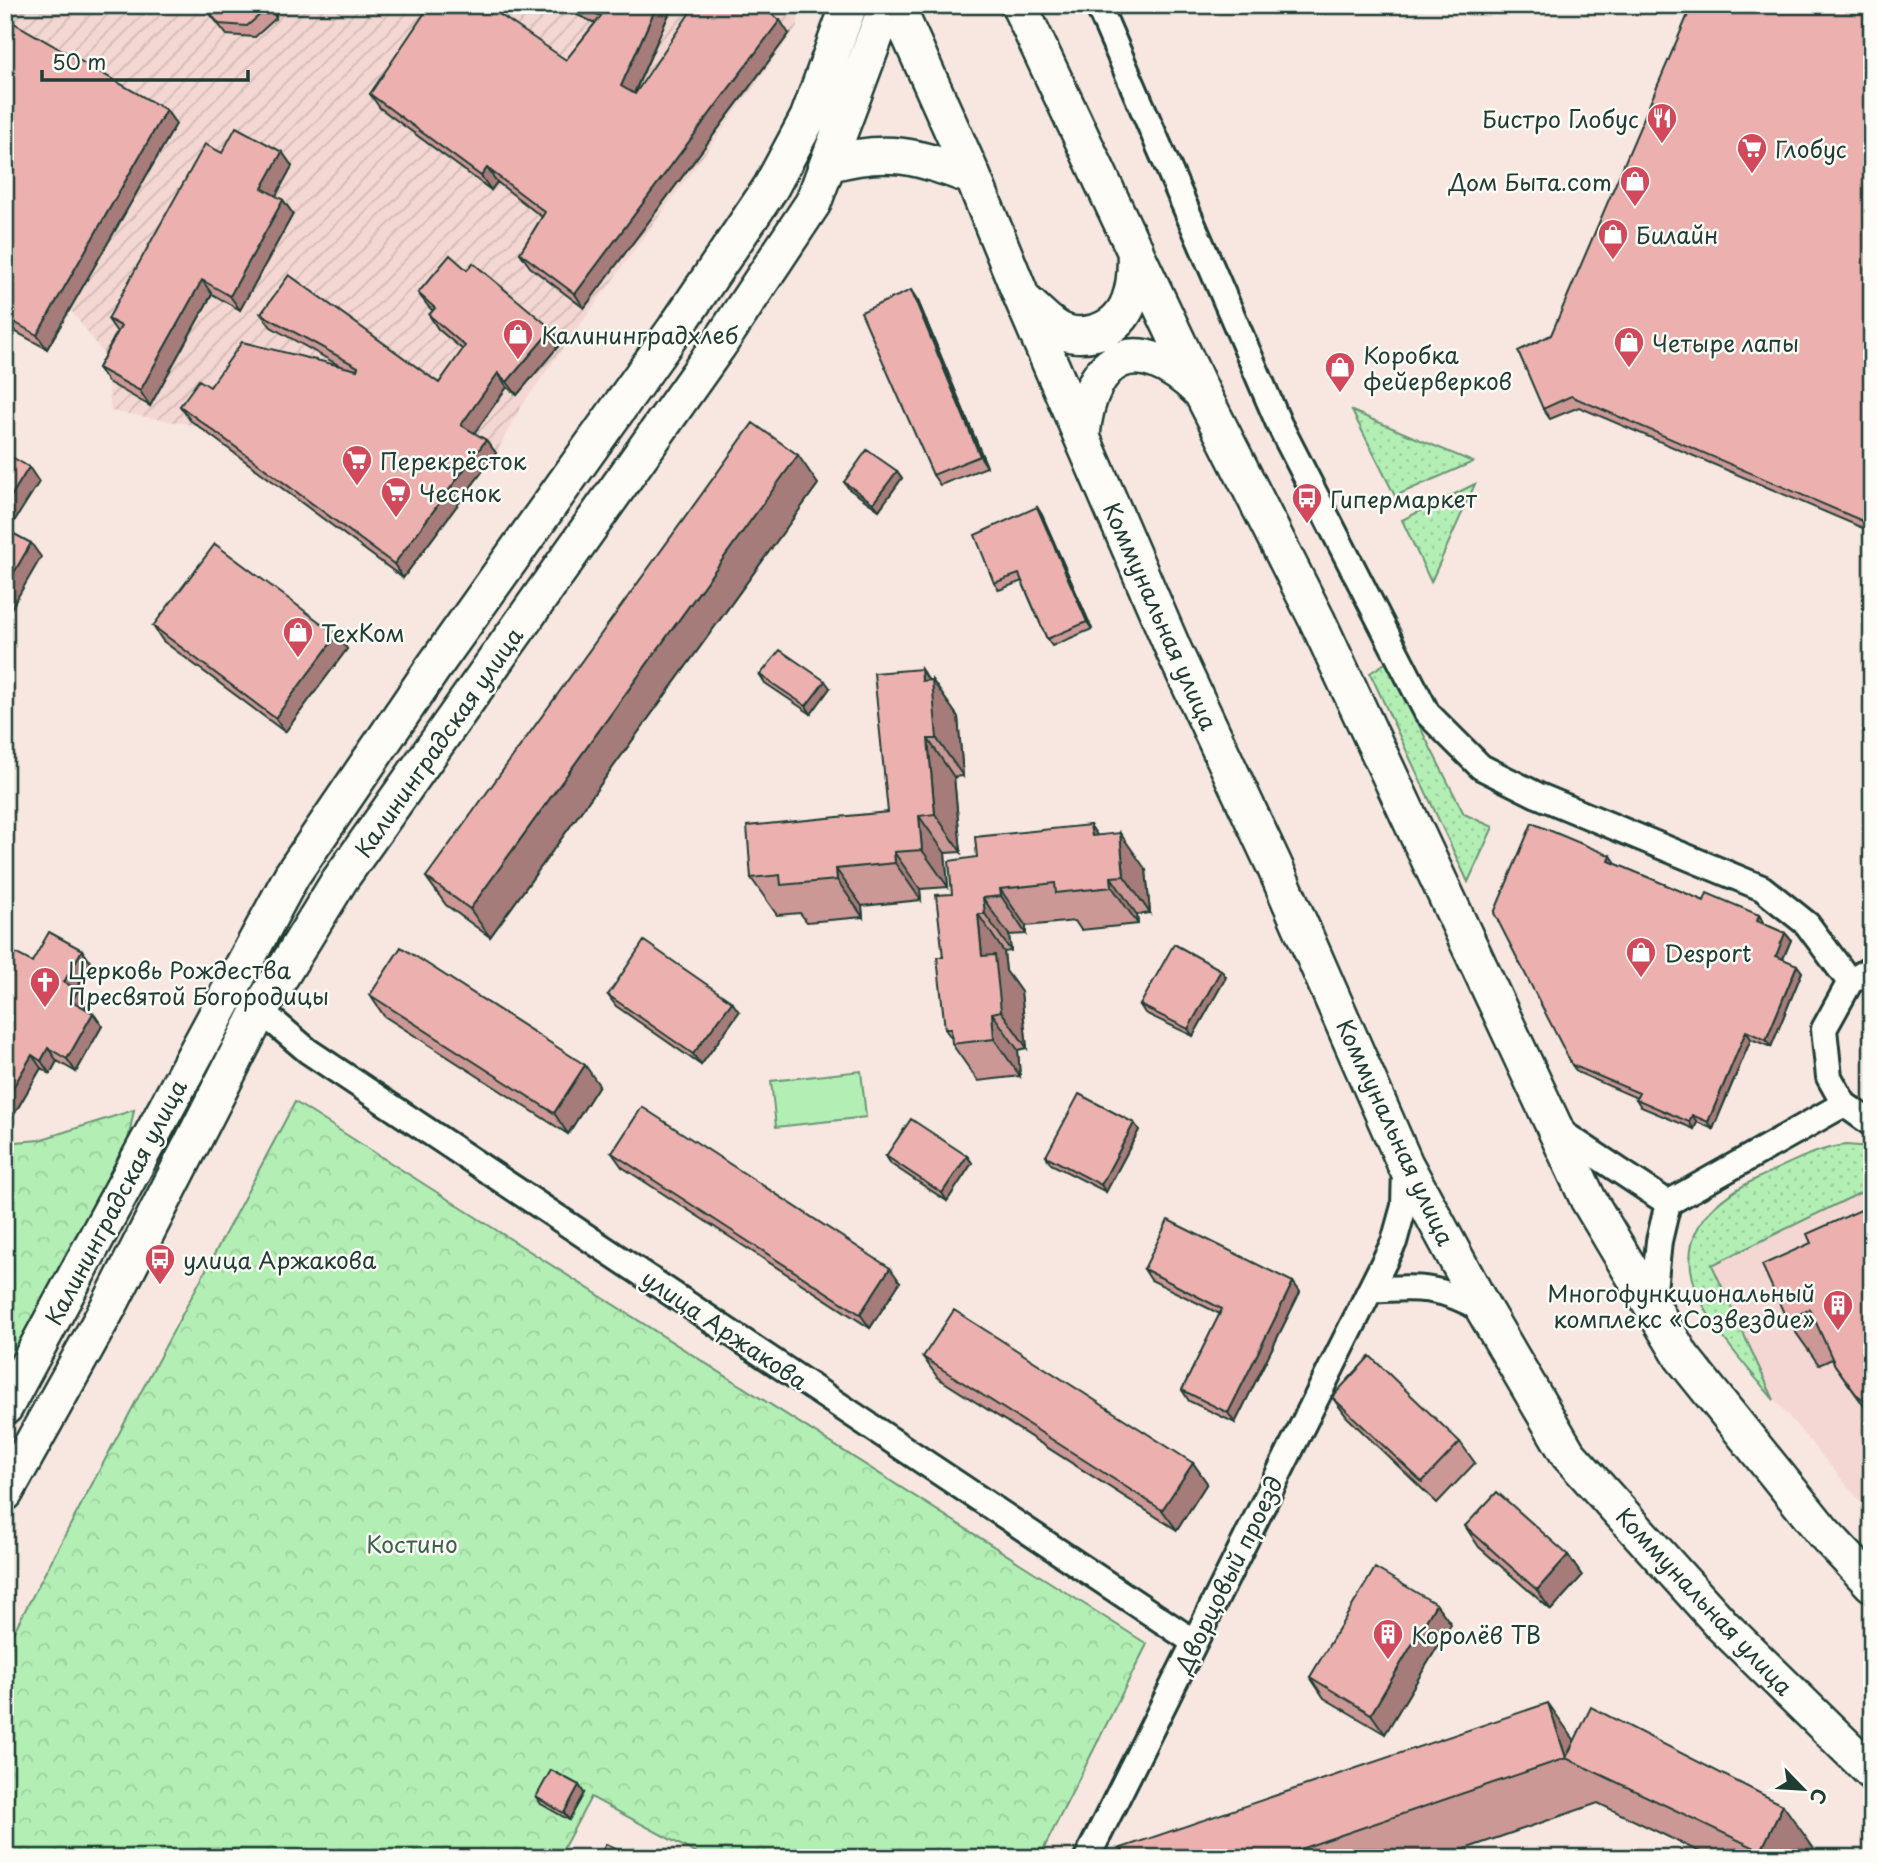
<svg xmlns="http://www.w3.org/2000/svg" width="1877" height="1863" font-family="'Playpen Sans',sans-serif">
<defs>
<pattern id="industrial-furrows" width="10" height="10" patternUnits="userSpaceOnUse" patternTransform="scale(1.75)"><rect width="10" height="10" fill="#f4d6d2"/><path d="M-1 1l2-2M0 10L10 0M9 11l2-2" fill="none" stroke="#d1b9b5"/></pattern>
<pattern id="grass-dots" width="8" height="8" patternUnits="userSpaceOnUse" patternTransform="scale(1.75)"><rect width="8" height="8" fill="#b3efb4"/><path d="M2 2h.1M6 6h.1" fill="none" stroke="#9ace9b" stroke-width="1.8" stroke-linecap="round"/></pattern>
<pattern id="park-crowns" width="20" height="18" patternUnits="userSpaceOnUse" patternTransform="scale(1.75)"><rect width="20" height="18" fill="#b3efb4"/><path d="M2 6a3 3 0 1 1 6 0M12 15a3 3 0 1 1 6 0" fill="none" stroke="#9ace9b"/></pattern>
</defs>
<rect width="100%" height="100%" fill="#f8e6e1"/>
<filter id="ink" filterUnits="userSpaceOnUse"><feTurbulence type="fractalNoise" baseFrequency=".0143" numOctaves="2"/><feDisplacementMap in="SourceGraphic" scale="14" xChannelSelector="R" yChannelSelector="G"/><feConvolveMatrix kernelMatrix="1 2 1 2 8 2 1 2 1" color-interpolation-filters="sRGB"/></filter>
<g filter="url(#ink)">
<path fill="#f4d6d2" d="M1846 1145 1872 1147V1515L1716 1330 1700 1298 1691 1268V1247L1699 1223 1713 1205 1734 1190 1819 1149Z"/>
<path fill="url(#industrial-furrows)" d="M5 5H800L797 27 521 406 496 453 403 578 199 426 111 411 108 382 115 369 70 309 5 26Z"/>
<path fill="url(#grass-dots)" stroke="#699674" stroke-width="2" d="M1352 411 1473 462 1395 496Z
M1475 484 1431 582 1402 520Z
M1387 662 1464 814 1493 827 1468 882 1370 673Z
M1846 1145 1872 1147V1187L1712 1265 1774 1400C1713 1327 1630 1241 1756 1179 1786 1165 1813 1149 1846 1145Z"/>
<path fill="url(#park-crowns)" stroke="#699674" stroke-width="2" d="M295 1102 1147 1644 1039 1858H705L591 1797 558 1858H5V1648Z
M134 1110 126 1150 5 1387V1143L39 1140Z"/>
<path fill="#b3efb4" stroke="#699674" stroke-width="2" d="M861 1071 866 1117 776 1127 771 1081Z"/>
<g fill="none" stroke-linecap="round" stroke-linejoin="round">
<g stroke="#1f3d34" stroke-width="30">
<path id="minor" d="M1098 5 1279 424 1427 713 1481 767 1537 795 1762 888 1807 924 1850 982
M1872 968 1850 982 1824 1029 1829 1077 1844 1104 1872 1124
M260 1010 308 1051 1194 1642
M1558 1130 1668 1203
M1370 1290C1417 1286 1441 1286 1483 1310
M1652 1309 1659 1241 1668 1203 1844 1104
M1087 1858 1394 1242 1404 1206 1405 1168"/>
</g>
<g stroke="#1f3d34" stroke-width="40">
<path id="secondary" d="M896 5 973 177 1022 298 1174 651 1274 865 1405 1164 1484 1310 1568 1454 1723 1626 1872 1772
M1019 5 1202 393 1317 620 1588 1199 1682 1357 1823 1532 1872 1584
M828 164C889 147 916 156 973 177
M1027 303C1036 311 1046 322 1056 328 1067 335 1081 336 1093 333 1132 324 1137 284 1135 249
M1082 435C1090 352 1138 332 1199 390
M5 1407 292 875 433 668 675 329 771 187 808 118 849 5
M5 1493 110 1304 260 1010 339 881 718 346 813 203 887 5"/>
</g>
<use href="#minor" stroke="#fdfcf7" stroke-width="24"/>
<use href="#secondary" stroke="#fdfcf7" stroke-width="35"/>
</g>
<path fill="#cb9896" stroke="#1f3d34" stroke-width="2" d="M203 5H277L276 18 255 37 227 35Z
M555 5H673L634 94H635L789 34 584 308 530 267 520 253 542 217 497 182 491 190 380 108 370 94 463 11 566 60 595 23Z
M1872 5V532L1579 407 1550 419 1543 409 1551 335Z
M5 18 166 110 176 124 47 349 5 326Z
M282 152 292 166 275 196 283 200 293 214 240 310 212 294 150 406 108 382 98 368 117 332 108 319 222 153Z
M467 270 552 329 561 343 517 395 507 387 474 433 486 440 496 453 403 578 190 420 180 406 210 387 340 366 271 327 261 314 439 383 463 350 438 329 429 315 433 311 428 306 418 293Z
M918 301 987 467 940 485 933 475Z
M897 471 902 478 879 510 849 489 844 482Z
M818 484 490 937 446 905 426 877Z
M1037 507 1042 515 1092 629 1052 646 1047 639 1022 581 999 590 994 583Z
M153 626 337 635 347 649 285 732 163 641Z
M760 675 830 688 811 714 765 683Z
M929 680H932L958 717 963 776 954 777 961 852 945 853 948 887 920 889 921 900 862 906 863 917 807 922 800 913 777 915 751 878 888 812Z
M1090 825 1097 836 1146 870 1150 913 1137 915 1138 924 1081 930 1075 921 1026 926V934L1009 935 1011 951 1004 952 1006 971 1021 992 1027 1048 1018 1050 1020 1076 978 1081 952 1044V1039L945 1029 943 957 952 894 977 857Z
M1611 856 1616 864 1704 901 1759 915 1764 923V924L1785 933 1791 940 1783 959 1802 972 1771 1047 1751 1039 1713 1129 1697 1122 1694 1129 1641 1107 1636 1099 1637 1098 1577 1072 1572 1065Z
M82 950 91 963 77 989 88 1003 84 1008 93 1013 102 1026 76 1072 57 1061 50 1074 41 1068 5 1130 32 962Z
M1221 970 1226 977 1193 1036 1145 1013 1140 1005Z
M370 995 599 1085 568 1134 384 1016Z
M608 995 739 1012 701 1065 616 1006Z
M1134 1123 1139 1130 1106 1192 1051 1164 1046 1156Z
M612 1153 900 1282 870 1328 622 1167Z
M886 1156H967L972 1163 947 1201 891 1164Z
M1872 1205V1417L1835 1365 1832 1359 1819 1365 1787 1320 1811 1243Z
M1144 1269 1293 1282 1300 1292 1235 1423 1189 1401 1182 1390 1220 1314 1151 1280Z
M923 1357 1193 1463 1207 1483 1177 1530 938 1378Z
M1332 1397 1460 1442 1475 1463 1437 1503 1347 1417Z
M1465 1526 1568 1555 1582 1576 1551 1610 1479 1547Z
M1436 1604 1451 1624 1385 1734 1324 1698 1310 1677Z
M1575 1741 1815 1850 1811 1858H1712L1598 1803 1439 1858H1125Z
M584 1793 569 1820 541 1804 536 1797Z"/>
<path fill="#a57c7a" stroke="#1f3d34" stroke-width="2" d="M269 5H277L276 18 269 7Z
M657 5H673L631 100 621 86Z
M780 20 789 34 584 308 575 294Z
M166 110 176 124 47 349 37 335Z
M282 152 292 166 272 203 262 188Z
M487 168 497 182 491 190 481 176Z
M283 200 293 214 240 310 230 296Z
M202 280 212 294 150 406 140 391Z
M911 290 918 301 987 467 980 456Z
M552 329 561 343 517 395 507 382Z
M498 373 507 387 470 439 461 425Z
M486 440 496 453 403 578 394 564Z
M798 455 818 484 490 937 470 909Z
M29 467 39 482 5 536V506Z
M897 471 902 478 879 510 873 503Z
M1037 507 1042 515 1092 629 1087 622Z
M31 543 41 557 5 619V588Z
M337 635 347 649 285 732 275 718Z
M921 669 932 685V680L958 717 963 776 937 739 922 681Z
M825 681 830 688 811 714 806 706Z
M928 739 954 777 961 852 935 814Z
M919 816 945 853 948 887 922 850Z
M1090 825 1116 862 1092 836Z
M1120 833 1146 870 1150 913 1124 876Z
M894 852 920 889 921 900 895 863Z
M1611 856 1616 863 1614 868 1609 861Z
M836 869 862 906 863 917 837 880Z
M1111 877 1137 915 1138 924 1112 887Z
M1000 889 1026 926V934L1001 896Z
M983 898 1009 935 1011 951 985 914Z
M978 914 1004 952 1006 971 1021 992 1027 1048 1001 1011 982 956Z
M1759 915 1764 923 1762 928 1757 921Z
M1785 933 1791 940 1781 963 1776 956Z
M82 950 91 963 73 995 64 982Z
M1797 965 1802 972 1771 1047 1766 1040Z
M1221 970 1226 977 1193 1036 1188 1029Z
M78 990 88 1003 81 1014 72 1001Z
M732 1002 739 1012 701 1065 693 1054Z
M93 1013 102 1026 76 1072 67 1059Z
M992 1013 1018 1050 1020 1076 994 1039Z
M1746 1031 1751 1039 1713 1129 1708 1122Z
M48 1048 57 1061 50 1074 41 1061Z
M32 1055 41 1068 5 1130V1101Z
M585 1065 599 1085 568 1134 554 1113Z
M1692 1115 1697 1122 1694 1129 1689 1122Z
M1134 1123 1139 1130 1106 1192 1101 1185Z
M967 1156 972 1163 947 1201 942 1193Z
M890 1268 900 1282 870 1328 860 1314Z
M1293 1282 1300 1292 1235 1423 1228 1413Z
M1193 1463 1207 1483 1177 1530 1162 1510Z
M1568 1555 1582 1576 1551 1610 1537 1590Z
M1436 1604 1451 1624 1385 1734 1371 1714Z
M1548 1703 1580 1748 1566 1758Z
M579 1785 584 1793 569 1820 564 1813Z
M1783 1805 1815 1850 1811 1858H1766L1761 1851Z"/>
<path fill="#ecb1af" stroke="#1f3d34" stroke-width="2" d="M203 5H269V7L247 26 219 24Z
M430 5H454L463 11 468 5H486L566 60 601 16 577 5H657L621 86 635 94 695 5H757L780 20 575 294 520 253 545 212 487 168 481 176 370 94Z
M1692 5H1872V525L1571 396 1543 409 1518 351 1551 335Z
M5 18 166 110 37 335 5 317Z
M236 127 282 152 262 188 283 200 230 296 202 280 140 391 98 368 121 326 108 319 205 144 222 153Z
M450 255 467 270 473 263 552 329 507 382 498 373 461 425 486 440 394 564 180 406 199 380 210 387 242 342 357 370 358 367 261 314 289 275 439 383 465 346 429 315 435 308 418 293Z
M911 290 980 456 933 475 861 312Z
M753 423 798 455 470 909 426 877Z
M867 450 897 471 873 503 844 482Z
M5 453 29 467 5 506Z
M1037 507 1087 622 1047 639 1019 574 994 583 975 535Z
M5 529 31 543 5 588Z
M215 544 337 635 275 718 153 626Z
M780 650 825 681 806 706 760 675Z
M921 669 922 681 932 680 937 739H928L935 814 919 816 922 850 894 852 895 863 836 869 837 880 781 885 780 875 751 878 747 826 888 812 874 673Z
M1532 823 1611 856 1609 861 1704 901 1707 893 1759 915 1757 921 1785 933 1776 956 1797 965 1766 1040 1746 1031 1708 1122 1692 1115 1689 1122 1636 1099 1639 1093 1572 1065 1494 913Z
M1090 825 1092 836 1120 833 1124 876 1111 877 1112 887 1056 893 1055 883 1000 889 1001 896 983 898 985 914H978L982 956 995 955 1001 1011 992 1013 994 1039 952 1044 951 1029H945L937 957H943L936 895 952 894 949 861 977 857 975 837Z
M49 932 82 950 64 982 78 990 72 1001 93 1013 67 1059 48 1048 41 1061 32 1055 5 1101V965L8 967 15 953 32 962Z
M644 941 732 1002 693 1054 608 995Z
M1174 944 1221 970 1188 1029 1140 1005Z
M401 947 585 1065 554 1113 370 995Z
M1079 1094 1134 1123 1101 1185 1046 1156Z
M642 1107 890 1268 860 1314 612 1153Z
M911 1119 967 1156 942 1193 886 1156Z
M1872 1205V1406L1856 1394 1835 1365 1810 1309 1787 1320 1762 1265 1811 1243 1807 1234Z
M1168 1220 1293 1282 1228 1413 1182 1390 1222 1309 1144 1269Z
M954 1310 1193 1463 1162 1510 923 1357Z
M1370 1356 1460 1442 1422 1482 1332 1397Z
M1497 1492 1568 1555 1537 1590 1465 1526Z
M1375 1568 1436 1604 1371 1714 1310 1677Z
M1548 1703 1566 1758 1591 1707 1783 1805 1761 1851 1566 1758 1274 1858H1125L1121 1848Z
M551 1770 579 1785 564 1813 536 1797Z
M606 1844 632 1858H598Z"/>
</g>
<defs>
<g id="restaurant-pin" transform="scale(1.575)"><path d="M0 17L-7.5 6A9.5 9.5 0 1 1 7.5 6Z" fill="#d1495b" stroke="#fdfcf7"/><path d="M-5-6h1v4h1v-4h1v4h1v-4h1v5L-1.5 .5V6h-2V.5L-5-1ZM5-6V6H3V1.5H1.5Q1.5-4 5-6Z" fill="#fff"/></g>
<g id="supermarket-pin" transform="scale(1.575)"><path d="M0 17L-7.5 6A9.5 9.5 0 1 1 7.5 6Z" fill="#d1495b" stroke="#fdfcf7"/><path d="M-6-5.5h2.5l.6 2H6L4.5 2H-2.5L-4.4-4H-6ZM-1.5 3.2a1.3 1.3 0 1 0 .1 0ZM3 3.2a1.3 1.3 0 1 0 .1 0Z" fill="#fff"/></g>
<g id="shop-pin" transform="scale(1.575)"><path d="M0 17L-7.5 6A9.5 9.5 0 1 1 7.5 6Z" fill="#d1495b" stroke="#fdfcf7"/><path d="M-5-2.5h2.3a2.7 3.5 0 0 1 5.4 0H5L5.5 6h-11ZM-1.5-2.5h3a1.5 2.3 0 0 0-3 0Z" fill="#fff"/></g>
<g id="bus-pin" transform="scale(1.575)"><path d="M0 17L-7.5 6A9.5 9.5 0 1 1 7.5 6Z" fill="#d1495b" stroke="#fdfcf7"/><path d="M-5-6H5V4H4V6H2V4H-2V6H-4V4H-5ZM-3.5-4V0h7V-4ZM-3.5 1.2v1.5H-2V1.2ZM2 1.2v1.5H3.5V1.2Z" fill="#fff"/></g>
<g id="church-pin" transform="scale(1.575)"><path d="M0 17L-7.5 6A9.5 9.5 0 1 1 7.5 6Z" fill="#d1495b" stroke="#fdfcf7"/><path d="M-1.2-6h2.4v3.5h3.3v2.4h-3.3V6h-2.4V-.1h-3.3v-2.4h3.3Z" fill="#fff"/></g>
<g id="building-pin" transform="scale(1.575)"><path d="M0 17L-7.5 6A9.5 9.5 0 1 1 7.5 6Z" fill="#d1495b" stroke="#fdfcf7"/><path d="M-4-6H4V6H1V3H-1V6H-4ZM-2.5-4.3h1.7v1.8h-1.7ZM.8-4.3h1.7v1.8H.8ZM-2.5-1h1.7V.8h-1.7ZM.8-1h1.7V.8H.8Z" fill="#fff"/></g>
</defs>
<g fill-rule="evenodd">
<use href="#restaurant-pin" x="1662" y="118"/>
<use href="#supermarket-pin" x="1752" y="148"/>
<use href="#shop-pin" x="1635" y="181"/>
<use href="#shop-pin" x="1613" y="234"/>
<use href="#shop-pin" x="518" y="334"/>
<use href="#shop-pin" x="1629" y="342"/>
<use href="#shop-pin" x="1340" y="367"/>
<use href="#supermarket-pin" x="357" y="460"/>
<use href="#supermarket-pin" x="396" y="492"/>
<use href="#bus-pin" x="1307" y="498"/>
<use href="#shop-pin" x="298" y="632"/>
<use href="#shop-pin" x="1641" y="952"/>
<use href="#church-pin" x="45" y="982"/>
<use href="#bus-pin" x="160" y="1259"/>
<use href="#building-pin" x="1838" y="1305"/>
<use href="#building-pin" x="1388" y="1634"/>
</g>
<g text-anchor="middle" dominant-baseline="central" stroke-width="5" stroke-linejoin="round" paint-order="stroke">
<g font-size="23" fill="#1f3d34" stroke="#fdfcf7" text-anchor="start">
<text x="1639" y="118" text-anchor="end">Бистро Глобус</text>
<text x="1775" y="148">Глобус</text>
<text x="1612" y="181" text-anchor="end">Дом Быта.com</text>
<text x="1636" y="234">Билайн</text>
<text x="541" y="334">Калининградхлеб</text>
<text x="1652" y="342">Четыре лапы</text>
<text x="1363" y="354">Коробка<tspan x="1363" dy="26">фейерверков</tspan></text>
<text x="380" y="460">Перекрёсток</text>
<text x="419" y="492">Чеснок</text>
<text x="1330" y="498">Гипермаркет</text>
<text x="321" y="632">ТехКом</text>
<text x="1664" y="952">Desport</text>
<text x="68" y="969">Церковь Рождества<tspan x="68" dy="26">Пресвятой Богородицы</tspan></text>
<text x="183" y="1259">улица Аржакова</text>
<text x="1815" y="1292" text-anchor="end">Многофункциональный<tspan x="1815" dy="26">комплекс «Созвездие»</tspan></text>
<text x="1411" y="1634">Королёв ТВ</text>
</g>
<g font-size="23" fill="#1f3d34" stroke="#fdfcf7">
<text transform="translate(1161 616) rotate(66)">Коммунальная улица</text>
<text transform="translate(438 742) rotate(-55)">Калининградская улица</text>
<text transform="translate(1396 1132) rotate(65)">Коммунальная улица</text>
<text transform="translate(115 1202) rotate(-62)">Калининградская улица</text>
<text transform="translate(725 1329) rotate(34)">улица Аржакова</text>
<text transform="translate(1228 1574) rotate(-64)">Дворцовый проезд</text>
<text transform="translate(1705 1601) rotate(47)">Коммунальная улица</text>
</g>
<g font-size="23" fill="#3d614e" stroke="#fdfcf7">
<text x="412" y="1543">Костино</text>
</g>
</g>
<rect width="1877" height="1863" fill="none" stroke="#fdfcf7" stroke-width="28"/>
<rect x="14" y="14" width="1849" height="1835" fill="none" stroke="#1f3d34" stroke-width="2.5" filter="url(#ink)"/>
<g transform="translate(1803 1789) rotate(115)" stroke="#fdfcf7" stroke-width="5" paint-order="stroke">
<path d="M0-5L12 26L0 18L-12 26Z" fill="#1f3d34"/>
<text y="-10" font-size="19" font-weight="bold" text-anchor="middle" fill="#1f3d34">С</text>
</g>
<path d="M42 70v10h206v-10" fill="none" stroke="#1f3d34" stroke-width="3.5"/>
<text x="52" y="70" font-size="21" fill="#1f3d34" stroke="#fdfcf7" stroke-width="5" paint-order="stroke">50 m</text>
</svg>
